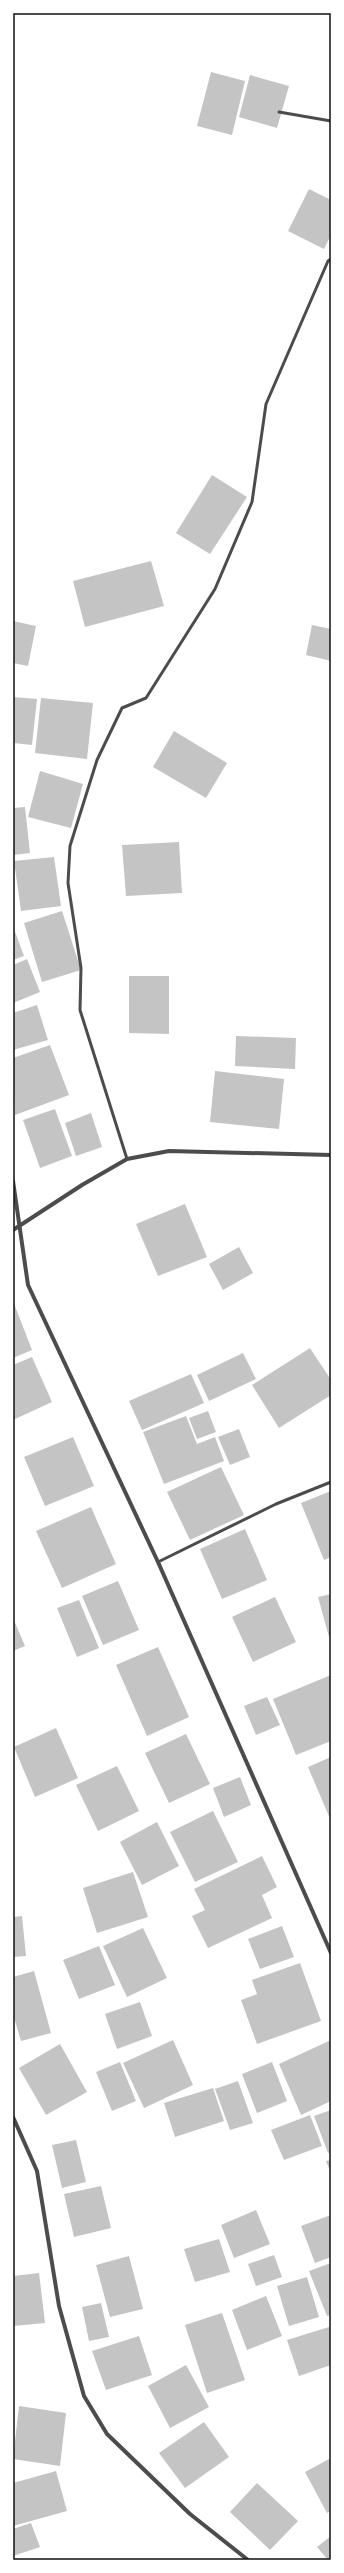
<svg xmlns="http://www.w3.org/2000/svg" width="344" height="2573" font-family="Mulish,sans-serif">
<rect width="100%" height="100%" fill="#fff"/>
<path fill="#c4c4c4" d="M211 72 245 81 232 135 197 126Z
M250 75 289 86 277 128 239 117Z
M309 189 331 200V235L324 249 288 231Z
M212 475 247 497 210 554 176 533Z
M151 561 164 606 85 627 73 581Z
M13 621 36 626 28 666 13 663Z
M312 625 331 629V661L306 655Z
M13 697 37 699 32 745 13 743Z
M41 698 93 703 87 759 35 753Z
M174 731 227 763 206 798 153 767Z
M40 771 83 784 71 828 28 817Z
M25 807 30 853 13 855V808Z
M179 842 182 893 126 896 122 845Z
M54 857 61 906 21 911 14 861Z
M62 911 81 970 42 982 24 923Z
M13 926 24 956 13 960Z
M27 959 40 992 13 1003V965Z
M129 976H169V1034L129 1033Z
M37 1005 48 1040 13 1050V1013Z
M236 1036 296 1038 295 1069 235 1066Z
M50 1045 69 1095 15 1115 13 1058Z
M215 1071 284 1079 279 1129 210 1122Z
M55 1109 72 1156 40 1168 23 1120Z
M91 1113 102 1147 76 1156 65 1123Z
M185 1204 207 1257 158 1276 136 1224Z
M239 1247 253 1273 223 1290 209 1264Z
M13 1301 32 1350 13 1358Z
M310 1348 331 1380V1395L279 1428 252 1385Z
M243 1353 256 1379 209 1401 197 1375Z
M32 1357 52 1402 13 1420V1365Z
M191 1374 204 1403 142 1430 129 1401Z
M208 1411 216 1432 197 1439 189 1418Z
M186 1416 197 1444 215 1437 224 1461 164 1484 143 1432Z
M239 1429 250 1457 230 1465 218 1437Z
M73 1437 94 1486 45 1506 24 1457Z
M221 1467 244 1515 190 1540 167 1492Z
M331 1491V1557L324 1560 301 1503Z
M91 1507 116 1564 62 1588 36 1531Z
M245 1529 267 1580 222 1599 200 1549Z
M118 1581 139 1630 103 1645 82 1596Z
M331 1594V1636L329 1637 318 1597Z
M275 1597 296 1642 253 1662 232 1617Z
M79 1600 99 1648 77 1657 57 1608Z
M13 1618 25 1646 13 1651Z
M158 1647 189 1717 147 1736 116 1665Z
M331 1675V1741L296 1755 273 1699Z
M267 1697 280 1725 256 1735 244 1706Z
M56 1728 78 1778 35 1797 14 1747Z
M186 1734 210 1784 169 1803 145 1753Z
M331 1757V1821L308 1767Z
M117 1766 139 1811 98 1831 76 1785Z
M240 1777 251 1805 224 1817 213 1788Z
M213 1811 238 1862 195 1882 170 1832Z
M157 1822 179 1866 142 1885 120 1842Z
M262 1856 277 1887 262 1895 272 1918 208 1948 192 1916 205 1910 194 1889Z
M133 1872 148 1917 97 1933 83 1888Z
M22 1916 26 1956 13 1957V1917Z
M282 1926 294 1957 260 1969 248 1939Z
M143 1928 167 1978 127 1997 103 1946Z
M99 1946 115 1985 79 1999 63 1960Z
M300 1963 321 2021 257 2044 241 2000 257 1994 252 1980Z
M34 1971 51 2033 21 2041 13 2014V1977Z
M140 2002 152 2036 117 2049 105 2014Z
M173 2040 193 2085 144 2108 123 2063Z
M331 2040V2101L301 2115 279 2064Z
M60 2044 87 2092 46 2115 19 2068Z
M120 2062 136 2101 112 2111 96 2072Z
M272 2062 287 2101 257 2113 242 2074Z
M238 2081 253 2123 230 2130 215 2089Z
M213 2088 224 2121 175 2137 164 2103Z
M331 2110V2152L328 2153 314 2116Z
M310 2115 322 2146 284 2160 271 2130Z
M76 2140 86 2182 62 2188 52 2145Z
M331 2160V2173L326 2161Z
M101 2186 111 2228 74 2237 64 2194Z
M256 2210 270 2244 234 2258 221 2225Z
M331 2215V2257L315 2263 301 2226Z
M219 2239 230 2272 195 2282 184 2249Z
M274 2255 282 2277 256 2286 248 2264Z
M129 2256 143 2309 110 2317 96 2265Z
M331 2263V2315L327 2316 309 2271Z
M39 2273 45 2323 13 2326V2276Z
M307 2277 319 2317 289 2326 277 2286Z
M266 2296 282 2336 247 2350 232 2310Z
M101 2303 109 2337 89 2341 82 2307Z
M222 2313 245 2380 207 2393 185 2325Z
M329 2327 331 2334V2365L299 2376 287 2340Z
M139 2336 152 2375 106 2390 92 2351Z
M186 2365 209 2407 170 2428 148 2386Z
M19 2406 66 2413 60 2466 13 2459Z
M204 2422 229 2457 185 2488 159 2453Z
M331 2458V2511L327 2513 305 2472Z
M56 2471 67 2511 13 2526V2483Z
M257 2483 298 2521 270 2550 230 2512Z
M31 2523 40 2547 13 2556V2529Z
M331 2536V2560H328L317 2547Z"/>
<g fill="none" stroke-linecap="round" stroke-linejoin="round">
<path stroke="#4c4c4c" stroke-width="3" d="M279 112 331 121
M127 1159 80 1010 81 968 68 883 70 846 97 760 122 708 146 698 215 589 252 502 266 404 328 261 331 259
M158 1562 276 1504 331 1482"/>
<path stroke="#4c4c4c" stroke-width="4" d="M13 1181 28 1285 158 1562 331 1953
M13 1230 82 1185 127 1159 169 1151 331 1155
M13 2117 37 2171 59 2306 84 2396 107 2434 190 2514 248 2560"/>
</g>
<rect width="344" height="2573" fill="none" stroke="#ffffff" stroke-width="28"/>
<rect x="14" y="14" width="316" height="2545" fill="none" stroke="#111" stroke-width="1.5"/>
</svg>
